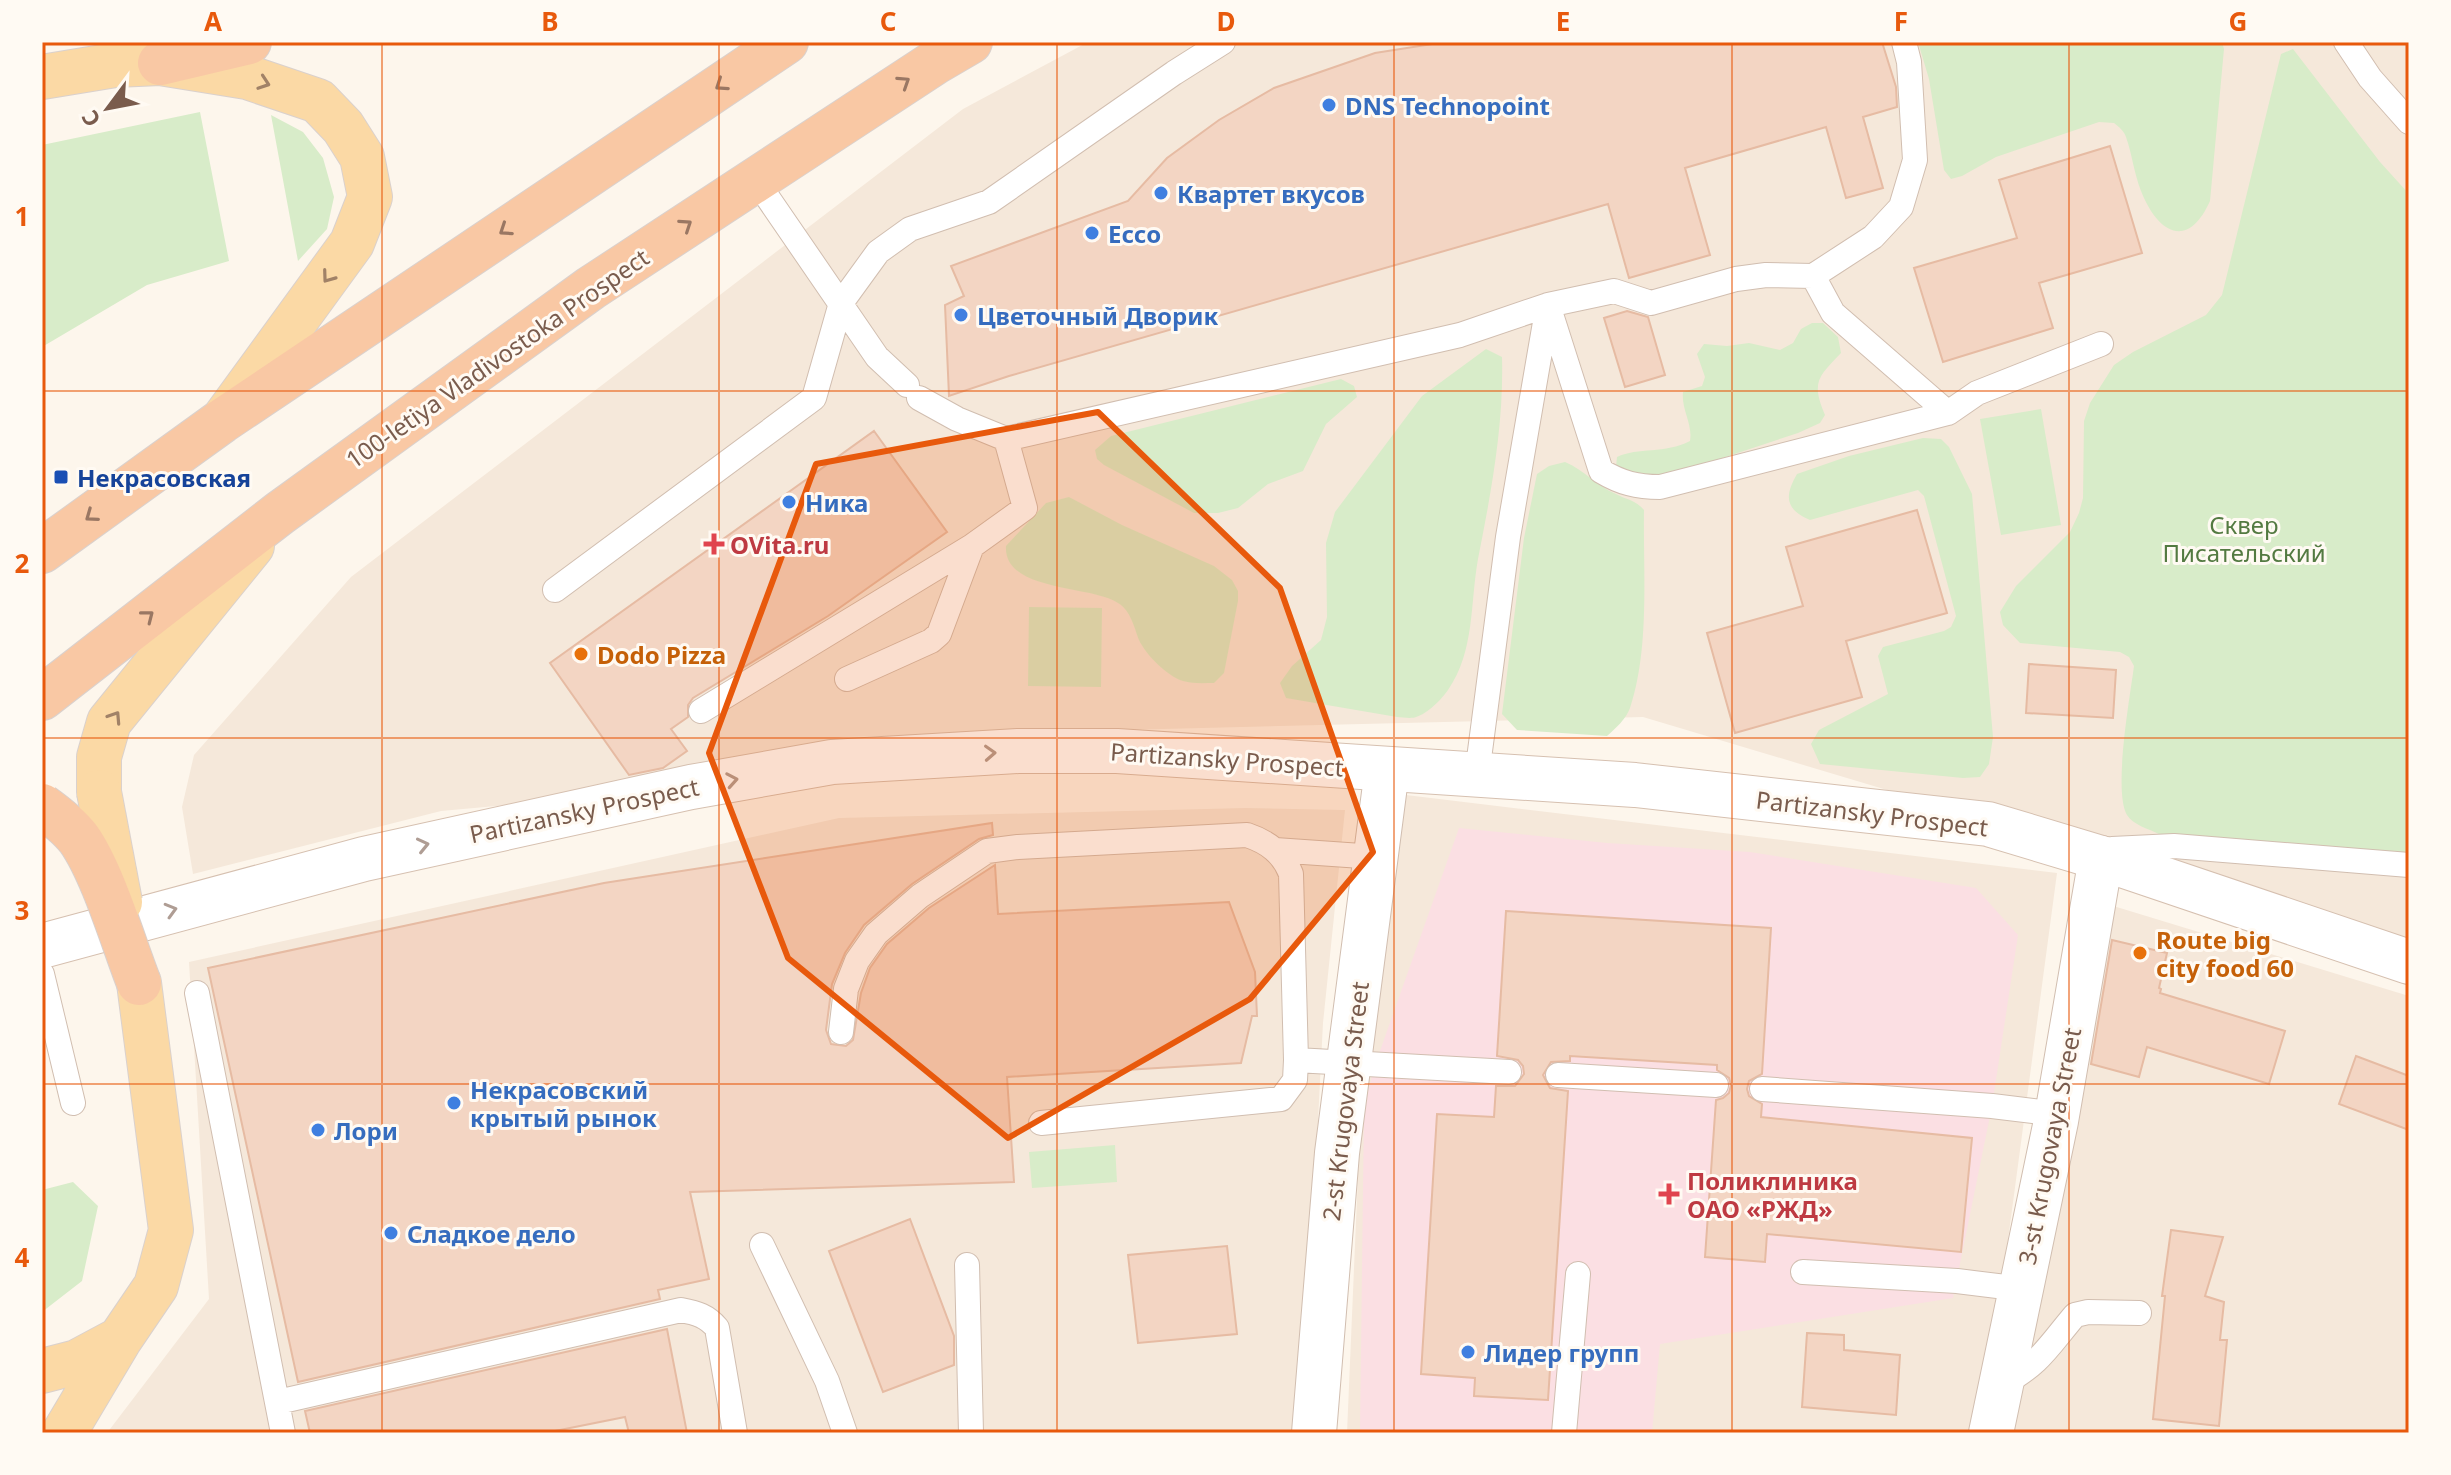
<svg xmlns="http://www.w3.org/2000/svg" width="2451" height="1475" font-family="'Noto Sans',sans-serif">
<rect width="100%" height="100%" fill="#fdf6ec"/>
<path fill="#f5e8da" d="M1088 42H2409V946L1643 717 843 737 636 793 441 811 193 874 182 807 194 755 351 577 963 109Z
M1406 795 2057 873 1993 1352 1976 1433H1347L1361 1104Z
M1245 808 1345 810 1323 1023 1302 1433H107L209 1299 189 962 839 818Z
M2097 901 2409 996V1433H2012Z"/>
<path fill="#fbdfe3" d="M1459 828 1607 843 1750 852 1976 888 2018 935 1992 1106 1953 1298 1660 1344 1652 1433H1360L1364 1107 1375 1065Z"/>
<path fill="#d8ecc9" d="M1918 42H2222L2224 49 2210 201C2188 250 2158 234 2141 191 2134 173 2132 154 2126 137 2124 131 2119 127 2114 123L2099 122 1996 157 1962 176 1951 179 1944 170 1929 79Z
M2293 49 2380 162 2409 194V853L2159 834C2149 829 2133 825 2127 815 2113 791 2130 697 2134 666L2129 657 2120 652 2020 643 2003 625 2000 612 2016 586 2070 532 2079 513 2083 498 2084 421 2090 403 2114 365 2133 352 2206 315 2222 295 2281 54Z
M200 112 229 261 147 285 42 347V145Z
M271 115 303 132 323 158 334 197 327 229 298 261Z
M1812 323H1823L1838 337 1841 353C1818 377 1811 382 1825 415L1820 423 1798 433 1659 479 1640 477 1616 467 1617 457C1638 447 1665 454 1690 441 1693 424 1681 409 1683 392L1702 386 1705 377 1697 354 1704 344 1727 346 1749 343 1780 350 1793 343 1801 329Z
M1486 349 1502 357C1504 425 1491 493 1478 559 1470 603 1475 651 1448 690 1442 699 1427 714 1416 717 1411 719 1402 717 1397 717L1286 698 1280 683 1292 666 1321 640 1327 617 1326 543 1335 512 1422 396Z
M1341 379 1354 386 1357 397 1326 424 1303 471 1268 484 1238 508 1218 513H1194L1104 465 1097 459 1095 450 1111 436Z
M2041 409 2061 525 2001 535 1980 419Z
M1923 438 1941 439 1949 447 1972 494 1993 737 1989 764 1980 777 1963 778 1820 764 1811 744 1819 730 1888 694 1878 656 1883 647 1944 631 1951 627 1956 616 1924 496 1918 490 1810 520C1784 509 1785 495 1797 474L1849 456Z
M1565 462C1584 470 1597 486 1616 494 1627 500 1636 500 1644 510 1643 572 1650 648 1630 708 1626 719 1616 728 1607 736L1517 730 1502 714 1524 538 1537 474 1549 466Z
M1069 497 1122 525 1214 566 1232 580 1238 591V601L1224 673 1214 683C1204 683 1193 684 1183 681 1167 676 1146 655 1139 640 1134 627 1131 611 1118 603 1091 585 1003 592 1006 546L1046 503Z
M1029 607 1102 608 1101 687 1028 686Z
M1115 1145 1117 1182 1032 1188 1029 1152Z
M73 1182 98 1206 82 1281 42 1312V1190Z"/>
<path fill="#f3d5c3" stroke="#e6bba3" stroke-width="2" d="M1445 42H1882L1896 87 1897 107 1863 117 1883 188 1846 198 1826 127 1685 168 1710 255 1629 278 1608 204 1009 376 949 396 945 305 964 296 951 266 1128 201 1167 158 1219 120 1274 88 1375 53Z
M2110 146 2142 253 2039 283 2053 328 1943 362 1914 268 2017 238 1999 180Z
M1627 311 1648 317 1665 375 1625 387 1604 318Z
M874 431 947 532 828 616 693 698 688 705V717L671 729 687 751 663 768 629 775 550 663Z
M1917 510 1947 613 1846 641 1862 697 1735 733 1707 633 1803 606 1786 547Z
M2029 664 2116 670 2113 718 2026 713Z
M992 823 993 835 979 839 912 884 864 925 845 953 832 984 826 1030 831 1044 846 1046 853 1040 861 993 870 968 887 944 929 908 995 865 998 914 1229 902 1255 972 1257 1016H1252L1241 1063 1007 1077 1014 1182 690 1192 709 1279 658 1290 660 1299 298 1382 208 968 604 883Z
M1506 911 1771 928 1762 1074 1749 1081 1747 1089 1749 1096 1762 1104 1761 1117 1972 1138 1961 1252 1767 1234 1765 1262 1705 1257 1716 1100 1723 1098 1729 1093 1731 1085 1729 1078 1717 1070V1065L1570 1056V1061L1551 1062 1543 1075 1550 1088 1568 1091 1548 1400 1474 1396 1475 1378 1421 1374 1437 1114 1494 1117 1496 1086H1515L1524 1074 1523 1066 1518 1060 1497 1056Z
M2112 940 2167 953 2159 988 2161 989 2160 993 2285 1031 2269 1084 2147 1047 2139 1077 2091 1064Z
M2356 1056 2409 1076V1130L2339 1104Z
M910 1219 954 1336V1365L883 1392 829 1251Z
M2171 1230 2223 1237 2205 1296 2224 1302 2220 1340H2227L2219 1426 2153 1419 2165 1296H2162Z
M1227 1246 1237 1334 1138 1343 1128 1255Z
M667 1329 687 1433H629L625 1417 545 1433H310L305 1411Z
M1807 1333 1844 1335V1350L1900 1355 1896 1415 1802 1407Z"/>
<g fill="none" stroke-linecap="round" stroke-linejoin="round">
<g stroke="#d1beb0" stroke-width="26">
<path id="service" d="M2346 42 2370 78 2409 122
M755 179 877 357 907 385
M1813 276 1833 313 1948 413 1977 393 2101 344
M1548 305 1601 471C1621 483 1637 487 1660 487L1948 413
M919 398 957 419 1006 439 1460 335 1548 305 1614 291 1651 303 1736 279 1766 275 1813 276 1873 237 1901 207 1915 160 1909 62 1904 42
M555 590 814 398 841 303 878 252 910 229 989 202 1174 73 1223 42
M847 679 931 641 939 634 972 546
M701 711 972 546 1025 508 1006 439
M1477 774 1508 537 1547 311
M1275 850 1376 857
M2106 854 2112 849 2174 846 2409 865
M42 974 73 1103
M197 993 283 1433
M841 1032 846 989 857 961 876 934 920 896 987 851 1018 847 1247 835C1268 842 1283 853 1291 874L1296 1060 1509 1072
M1558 1075 1716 1085
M1762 1089 1992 1106 2057 1114
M1041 1123 1281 1099 1295 1080 1296 1060
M762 1245 827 1381 845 1433
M967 1265 971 1433
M1803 1272 1957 1281 2022 1289
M2001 1385C2041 1363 2047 1348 2075 1315L2088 1312 2139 1313
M278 1402 681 1310C697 1313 707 1316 717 1328L735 1433
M1564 1433 1578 1274"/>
</g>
<g stroke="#d1beb0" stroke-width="46">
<path id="minor" d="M1314 1433 1337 1153 1387 770
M1991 1433 2056 1121 2101 858"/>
</g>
<g stroke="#d6c0b0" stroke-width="46">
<path id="secondary" d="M42 946 364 859 691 787 832 762 1018 751H1117L1635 785 1988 824 2101 858 2409 962"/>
</g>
<g stroke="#dad1cd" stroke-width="46">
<path id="primary" d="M42 77 115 65 160 63 247 77 318 101 343 127 362 157 370 197 352 243 226 416
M99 792V757L109 722 252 546
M42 1371 77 1362 120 1339
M64 1433 120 1339 156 1286 171 1230 139 983"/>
</g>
<g stroke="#dad1cd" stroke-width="46">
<path id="trunk" d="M160 63 249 42
M42 551 222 421 786 42
M42 698 280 513 591 288 934 63 970 42"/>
</g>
<use href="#service" stroke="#fff" stroke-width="24"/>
<use href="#minor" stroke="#fff" stroke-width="44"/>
<use href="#secondary" stroke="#fff" stroke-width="44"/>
<use href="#primary" stroke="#fbd9a5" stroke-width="44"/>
<use href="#trunk" stroke="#f9c8a4" stroke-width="44"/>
<g stroke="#dad1cd" stroke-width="46" stroke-linecap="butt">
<path id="primary-bridge" d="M99 792 120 902"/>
</g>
<g stroke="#dad1cd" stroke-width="46" stroke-linecap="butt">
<path id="trunk-bridge" d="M42 806C56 816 69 826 79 839 103 873 123 942 139 983"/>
</g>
<use href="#primary-bridge" stroke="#fbd9a5" stroke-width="44"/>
<use href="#trunk-bridge" stroke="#f9c8a4" stroke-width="44"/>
</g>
<defs><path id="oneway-chevron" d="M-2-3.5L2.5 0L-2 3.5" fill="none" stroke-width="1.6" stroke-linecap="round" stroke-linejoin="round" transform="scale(2)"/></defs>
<g stroke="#9a7763">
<use href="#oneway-chevron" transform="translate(904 82) rotate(-33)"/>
<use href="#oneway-chevron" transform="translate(721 85) rotate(146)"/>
<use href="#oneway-chevron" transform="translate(686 225) rotate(-34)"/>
<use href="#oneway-chevron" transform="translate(505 230) rotate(146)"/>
<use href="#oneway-chevron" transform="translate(91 516) rotate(144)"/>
<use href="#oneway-chevron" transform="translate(148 616) rotate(-38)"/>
</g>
<g stroke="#a18267">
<use href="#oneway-chevron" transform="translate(264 83) rotate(19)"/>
<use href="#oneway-chevron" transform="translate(328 277) rotate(126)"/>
<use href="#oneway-chevron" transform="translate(115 717) rotate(-57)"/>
</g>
<g stroke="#af9d94">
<use href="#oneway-chevron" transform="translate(990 753) rotate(-3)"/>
<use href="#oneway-chevron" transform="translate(732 780) rotate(-10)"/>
<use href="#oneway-chevron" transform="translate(423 845) rotate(-13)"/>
<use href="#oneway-chevron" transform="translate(171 910) rotate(-16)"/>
</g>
<path fill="#e8590c" fill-opacity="0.2" stroke="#e8590c" stroke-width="6" stroke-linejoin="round" d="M1098 412 1280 588 1373 852 1250 999 1008 1138 788 958 709 753 816 464Z"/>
<path fill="none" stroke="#e8590c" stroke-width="2" stroke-opacity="0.55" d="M382 42V1433M719 42V1433M1057 42V1433M1394 42V1433M1732 42V1433M2069 42V1433M42 391H2409M42 738H2409M42 1084H2409"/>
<g fill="#3f7fe0" stroke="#fffaf3" stroke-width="3">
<circle cx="1329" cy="105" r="8"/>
<circle cx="1161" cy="193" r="8"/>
<circle cx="1092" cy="233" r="8"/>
<circle cx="961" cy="315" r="8"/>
<circle cx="789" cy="502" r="8"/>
<circle cx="454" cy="1103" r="8"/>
<circle cx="318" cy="1130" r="8"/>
<circle cx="391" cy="1233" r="8"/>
<circle cx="1468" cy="1352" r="8"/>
</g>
<rect fill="#1a4fb4" stroke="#fffaf3" stroke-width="3" x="53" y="469" width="16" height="16" rx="4"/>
<g fill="#e0444e" stroke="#fffaf3" stroke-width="3">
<path d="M710 532h8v8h8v8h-8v8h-8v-8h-8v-8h8z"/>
<path d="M1665 1182h8v8h8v8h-8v8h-8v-8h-8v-8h8z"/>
</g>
<g fill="#e8710a" stroke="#fffaf3" stroke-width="3">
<circle cx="581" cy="654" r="8"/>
<circle cx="2140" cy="953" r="8"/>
</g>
<g text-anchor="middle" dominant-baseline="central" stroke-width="6" stroke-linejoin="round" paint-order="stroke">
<g font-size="24" font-weight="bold" fill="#366cbe" stroke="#fffaf3" text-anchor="start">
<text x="1345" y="105">DNS Technopoint</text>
<text x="1177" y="193">Квартет вкусов</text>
<text x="1108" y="233">Ecco</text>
<text x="977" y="315">Цветочный Дворик</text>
<text x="805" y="502">Ника</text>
<text x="470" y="1089">Некрасовский<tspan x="470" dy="28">крытый рынок</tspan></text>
<text x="334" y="1130">Лори</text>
<text x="407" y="1233">Сладкое дело</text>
<text x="1484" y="1352">Лидер групп</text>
</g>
<g font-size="24" fill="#7a5c4d" stroke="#fffaf3">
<text transform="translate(497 358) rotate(-35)">100-letiya Vladivostoka Prospect</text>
<text transform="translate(1227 759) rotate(4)">Partizansky Prospect</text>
<text transform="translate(584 810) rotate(-12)">Partizansky Prospect</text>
<text transform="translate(1872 813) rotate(7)">Partizansky Prospect</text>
<text transform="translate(1345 1101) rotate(-83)">2-st Krugovaya Street</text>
<text transform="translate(2049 1146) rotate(-79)">3-st Krugovaya Street</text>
</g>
<g font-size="24" font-weight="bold" fill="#164399" stroke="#fffaf3" text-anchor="start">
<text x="77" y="477">Некрасовская</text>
</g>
<g font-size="24" fill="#537a41" stroke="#fffaf3">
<text x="2244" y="524">Cквер<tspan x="2244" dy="28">Писательский</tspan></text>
</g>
<g font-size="24" font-weight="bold" fill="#be3a42" stroke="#fffaf3" text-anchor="start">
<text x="730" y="544">OVita.ru</text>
<text x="1687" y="1180">Поликлиника<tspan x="1687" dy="28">ОАО «РЖД»</tspan></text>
</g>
<g font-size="24" font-weight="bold" fill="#c56008" stroke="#fffaf3" text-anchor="start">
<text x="597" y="654">Dodo Pizza</text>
<text x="2156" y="939">Route big<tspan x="2156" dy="28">city food 60</tspan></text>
</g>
</g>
<rect width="2451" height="1475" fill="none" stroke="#fffaf3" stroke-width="88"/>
<g transform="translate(108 108) rotate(238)" stroke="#fffaf3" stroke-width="6" paint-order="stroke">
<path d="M0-6L14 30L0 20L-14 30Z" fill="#7a5c4d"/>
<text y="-12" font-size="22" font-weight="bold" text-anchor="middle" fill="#7a5c4d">С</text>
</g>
<rect x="44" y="44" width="2363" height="1387" fill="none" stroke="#e8590c" stroke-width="3"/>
<g font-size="26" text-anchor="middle" font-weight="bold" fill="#e8590c">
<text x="213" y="31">A</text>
<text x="550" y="31">B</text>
<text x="888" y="31">C</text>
<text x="1226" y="31">D</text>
<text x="1563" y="31">E</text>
<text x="1901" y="31">F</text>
<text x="2238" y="31">G</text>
<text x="22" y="226">1</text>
<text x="22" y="573">2</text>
<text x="22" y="920">3</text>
<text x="22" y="1267">4</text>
</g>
</svg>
